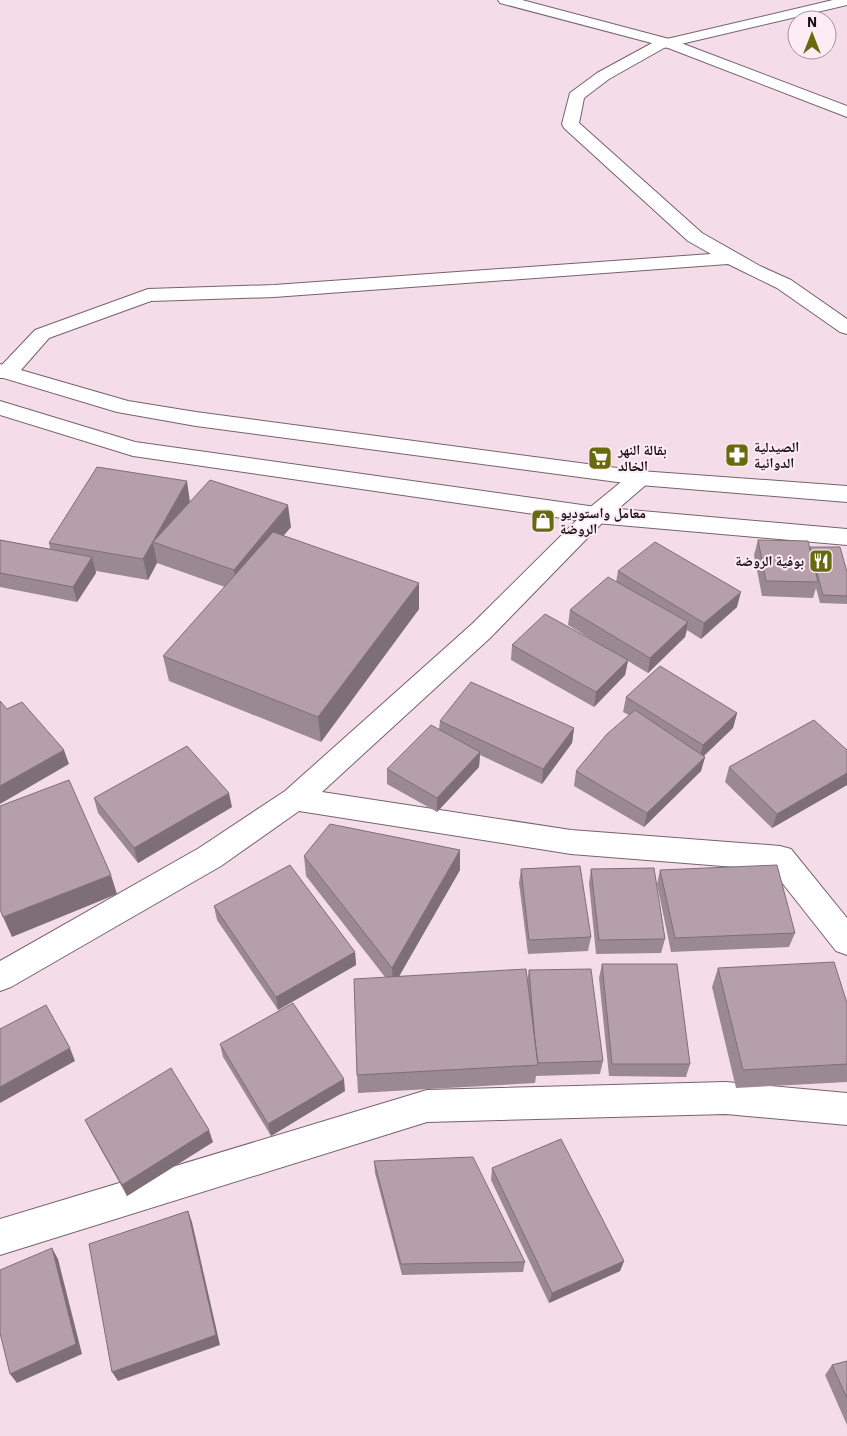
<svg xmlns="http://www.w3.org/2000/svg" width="847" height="1436" font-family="'IBM Plex Sans','Noto Naskh Arabic',sans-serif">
<rect width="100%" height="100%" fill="#f4dde9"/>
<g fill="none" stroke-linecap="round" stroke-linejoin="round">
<g stroke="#76626c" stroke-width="2">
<path id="minor" d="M833 0H847V5L664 48 609 79 584 98 579 123 702 233 760 266 791 280 847 319V334L840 332 777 288 728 264 274 297 151 301 49 338 14 378H0V367L35 330 148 289 274 285 711 254 688 241 564 128 562 124 570 93 597 73 654 42Z
M640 471 648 473 652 478 648 483 604 521 490 638 322 792 571 830 780 846 791 849 847 918V955L836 951 772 870 571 854 299 811 221 866 11 987 0 991V961L199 848 285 791 472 624 588 509 632 473Z
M726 1082 847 1093V1125L726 1114 427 1122 0 1255V1219L427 1090Z"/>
</g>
<g stroke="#76626c" stroke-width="2">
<path id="major" d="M498 0H522L673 40 847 106V117L663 46 500 3Z
M0 364 128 401 196 412 640 471 847 486V502L640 485 196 426 117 412 0 377Z
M0 401 135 442 596 507 847 529V545L596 523 133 456 0 415Z"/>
</g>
<use href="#minor" fill="#fff" fill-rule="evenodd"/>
<use href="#major" fill="#fff" fill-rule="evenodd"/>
</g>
<path fill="#9b8992" d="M190 501 291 527 283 535 419 609 321 742 169 681 163 656 225 587 157 563 148 580 96 571V573L77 602 0 587V540L50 549 49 543Z
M758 540 810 547 847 572V604L820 603 816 588 813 598 762 596 754 555Z
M618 571 737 607 701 639 687 630 685 637 648 673 628 661 625 675 594 707 511 660 512 645 604 647 568 625 570 610 616 582Z
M626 697 737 713 733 728 704 756 705 757 701 771 644 827 574 786 576 771 629 715 623 712Z
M440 721 574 728 572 743 542 784 480 755 479 767 437 812 387 784V769L439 729Z
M847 750V785L772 828 725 782 729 767Z
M94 798 232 807 138 863 98 813Z
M304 856 460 870 399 976 527 982 529 970 603 1061 600 1074 536 1076 535 1083 358 1093 357 1075 385 977 306 876Z
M521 869 591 937 588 951 528 954 519 883Z
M591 869 665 939 661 953 596 954 589 883Z
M660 870 795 933 789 947 671 952 657 884Z
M214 906 355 952 356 965 278 1010 217 920Z
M602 964 690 1064 686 1077 609 1076 599 978Z
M718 968 847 1003V1082L736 1088 712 987Z
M220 1044 345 1091 271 1136 223 1057Z
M85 1120 213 1142 127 1196 91 1132Z
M374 1161 525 1262 523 1272 402 1275 375 1173Z
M492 1168 624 1261 620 1271 549 1303 491 1180Z
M847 1361V1425L825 1375 832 1365Z"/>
<path fill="#7e6f77" d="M187 481 190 502 153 542Z
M288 505 291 527 237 591 234 570Z
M153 542 157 563 148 580 143 559Z
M92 557 96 573 77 602 73 587Z
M419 583V609L321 742 318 717Z
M741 592 737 607 701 639 704 623Z
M688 622 685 637 648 673 650 658Z
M628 660 625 675 594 707 596 692Z
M737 713 733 728 699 760 703 745Z
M574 728 572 743 542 784 543 769Z
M64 750 69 764 0 804V786Z
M480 752 479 767 437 812V798Z
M705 757 701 771 644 827 647 813Z
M847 773V785L772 828 777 814Z
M229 793 232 807 138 863 134 848Z
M460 850V870L393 987 392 968Z
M111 875 117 894 12 937 3 917Z
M355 952 356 965 278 1010 276 997Z
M70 1048 75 1061 0 1103V1087Z
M344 1079 345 1091 271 1136 268 1124Z
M209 1130 213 1142 127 1196 122 1185Z
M188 1211 192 1222 220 1345 118 1381 112 1372Z
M52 1248 58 1259 82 1354 17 1383 10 1374Z
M624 1261 620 1271 549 1303 552 1293Z"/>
<path fill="#b49faa" stroke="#7e6f77" d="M97 467 187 481 143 559 49 543Z
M210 480 288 505 234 570 153 542Z
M273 532 419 583 318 717 163 656Z
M0 540 92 557 73 587 0 573Z
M758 540 808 541 818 582 766 581Z
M655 542 741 592 704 623 618 571Z
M810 547H840L847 572V596L823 595Z
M608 577 688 622 650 658 570 610Z
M545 614 628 660 596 692 512 645Z
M660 666 737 713 703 745 626 697Z
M471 682 574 728 543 769 440 721Z
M0 701 7 709 22 702 64 750 0 786Z
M635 710 705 757 647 813 576 771 607 734Z
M814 720 847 750V773L777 814 729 767Z
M431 725 480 752 437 798 387 769Z
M187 746 229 793 134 848 94 798Z
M69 780 111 875 3 917 0 909V806Z
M330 824 460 850 392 968 304 856Z
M290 865 355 952 276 997 214 906Z
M777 865 795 933 675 938 660 870Z
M580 866 591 937 529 940 521 869Z
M654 868 665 939 599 940 591 869Z
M834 962 847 1003V1064L743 1070 718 968Z
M602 964H677L690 1064H612Z
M526 969 538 1065 357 1075 354 979Z
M591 969 603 1061 538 1063 535 1041 529 970Z
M293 1003 344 1079 268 1124 220 1044Z
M46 1005 70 1048 0 1087V1029Z
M171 1068 209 1130 122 1185 85 1120Z
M561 1139 624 1261 552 1293 492 1168Z
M473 1157 525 1262 401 1264 374 1161Z
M188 1211 216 1335 112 1372 89 1244Z
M52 1248 76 1344 10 1374 0 1333V1270Z
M847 1361V1398L832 1365Z"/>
<defs>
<g id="pharmacy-square" transform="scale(1.25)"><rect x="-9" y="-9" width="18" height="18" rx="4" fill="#676b0d" stroke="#feecf5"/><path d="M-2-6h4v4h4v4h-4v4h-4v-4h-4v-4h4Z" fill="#fff"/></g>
<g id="supermarket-square" transform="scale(1.25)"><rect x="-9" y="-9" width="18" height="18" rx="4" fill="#676b0d" stroke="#feecf5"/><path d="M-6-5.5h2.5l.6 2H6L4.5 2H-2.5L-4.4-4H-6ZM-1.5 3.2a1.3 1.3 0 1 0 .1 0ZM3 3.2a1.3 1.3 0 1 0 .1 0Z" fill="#fff"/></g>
<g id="shop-square" transform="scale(1.25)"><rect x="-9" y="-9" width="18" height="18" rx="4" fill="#676b0d" stroke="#feecf5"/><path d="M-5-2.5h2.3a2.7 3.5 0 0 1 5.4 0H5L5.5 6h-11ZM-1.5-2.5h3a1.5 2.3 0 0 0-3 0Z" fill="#fff"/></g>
<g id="restaurant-square" transform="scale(1.25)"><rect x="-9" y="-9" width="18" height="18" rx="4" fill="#676b0d" stroke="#feecf5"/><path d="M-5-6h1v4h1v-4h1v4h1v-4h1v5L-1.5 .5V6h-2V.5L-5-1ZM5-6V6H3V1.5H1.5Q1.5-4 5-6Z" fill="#fff"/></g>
</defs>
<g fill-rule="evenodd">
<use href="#pharmacy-square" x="737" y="455"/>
<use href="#supermarket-square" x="600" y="458"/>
<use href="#shop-square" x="543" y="521"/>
<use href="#restaurant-square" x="821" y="561"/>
</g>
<g text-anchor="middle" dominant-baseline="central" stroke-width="4" stroke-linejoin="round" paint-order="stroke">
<g font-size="14" font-weight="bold" fill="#160f13" stroke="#feecf5" text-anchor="start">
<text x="754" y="447">الصيدلية<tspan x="754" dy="16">الدوائية</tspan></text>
<text x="618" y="450">بقالة النهر<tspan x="618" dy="16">الخالد</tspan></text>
<text x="560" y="513">معامل واستوديو<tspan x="560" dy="16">الروضة</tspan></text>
<text x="804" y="561" text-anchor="end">بوفية الروضة</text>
</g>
</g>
<g transform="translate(812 35)"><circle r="24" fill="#feecf5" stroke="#a1949b"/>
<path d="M0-4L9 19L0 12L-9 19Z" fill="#676b0d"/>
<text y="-8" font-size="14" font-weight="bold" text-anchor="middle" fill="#160f13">N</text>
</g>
</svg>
